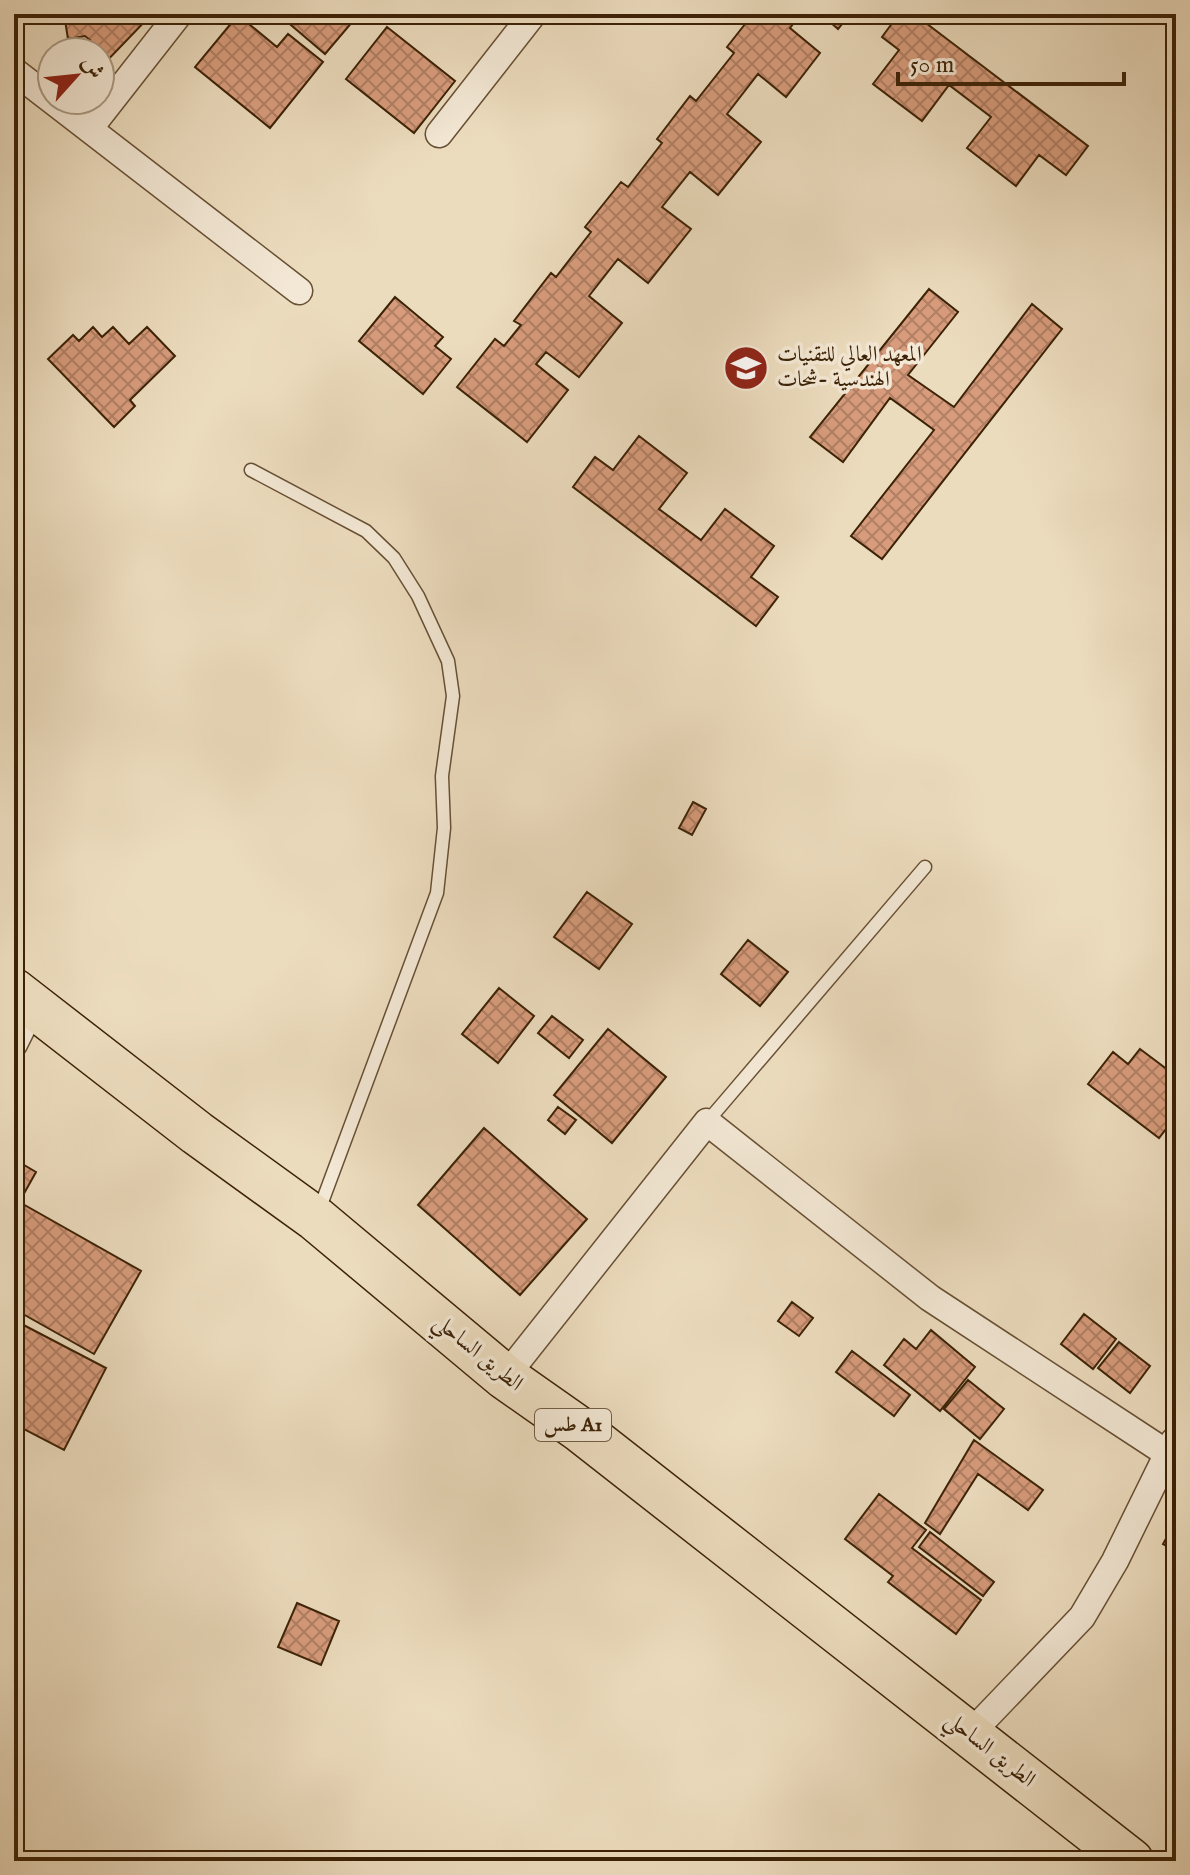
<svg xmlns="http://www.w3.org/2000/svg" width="1190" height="1875" font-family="'IM FELL English',Amiri,serif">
<defs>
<pattern id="building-cross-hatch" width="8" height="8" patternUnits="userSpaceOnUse" patternTransform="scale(2)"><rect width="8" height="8" fill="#d89c7c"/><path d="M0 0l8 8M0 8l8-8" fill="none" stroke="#b07f64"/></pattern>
</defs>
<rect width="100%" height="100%" fill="#ecdcbe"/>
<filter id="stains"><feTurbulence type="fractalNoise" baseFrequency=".0025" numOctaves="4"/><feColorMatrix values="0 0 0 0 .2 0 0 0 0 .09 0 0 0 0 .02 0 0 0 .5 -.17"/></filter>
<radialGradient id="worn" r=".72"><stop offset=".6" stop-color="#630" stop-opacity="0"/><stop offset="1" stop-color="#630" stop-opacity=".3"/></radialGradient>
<path fill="url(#building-cross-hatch)" stroke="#3c2206" stroke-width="2" d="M64 14H152L100 68V52H79L90 40 85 36 68 39Z
M278 14H359L325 54Z
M753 14H801L790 28 820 53 786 97 758 74 727 114 761 142 718 195 690 172 662 207 691 229 648 283 618 259 589 296 622 323 579 377 546 352 536 364 568 390 527 442 457 387 495 339 504 346 521 325 514 321 551 273 556 277 591 232 585 227 621 182 628 187 662 143 657 139 690 96 696 101 734 53 727 47Z
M821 14H850L838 29Z
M899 14H914L1088 146 1066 175 1039 155 1016 186 967 148 991 117 949 85 922 121 873 84 899 50 882 37Z
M238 15 277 47 288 34 323 62 270 128 195 67Z
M387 27 455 81 414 133 346 79Z
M929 289 958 312 908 375 954 407 1032 304 1062 329 882 559 851 536 934 430 890 398 843 462 810 437Z
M395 297 443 337 435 346 451 359 423 394 359 341Z
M93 327 102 337 113 327 129 344 147 327 175 356 130 400 135 406 114 427 48 359 73 335 79 341Z
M639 436 687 473 659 509 701 540 725 509 774 546 751 577 778 597 756 626 573 487 595 457 613 470Z
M693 802 706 809 692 835 679 828Z
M587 892 632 924 599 969 554 937Z
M748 940 788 972 760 1006 721 974Z
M499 988 534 1016 498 1063 462 1034Z
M552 1016 583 1040 569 1058 538 1033Z
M608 1029 666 1077 612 1143 554 1095Z
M1140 1049 1176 1076V1116L1159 1138 1088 1084 1113 1052 1128 1064Z
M558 1107 576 1120 565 1134 548 1120Z
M484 1128 587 1219 520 1295 418 1205Z
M14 1159 36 1172 21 1199 14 1195Z
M14 1199 141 1271 94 1354 14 1309Z
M792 1302 813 1318 799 1336 778 1321Z
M1084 1314 1116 1339 1093 1369 1061 1344Z
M14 1320 106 1368 64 1450 14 1424Z
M931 1330 975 1367 940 1411 884 1365 904 1339 916 1349Z
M1119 1342 1150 1366 1130 1393 1098 1368Z
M852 1351 910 1395 894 1416 836 1372Z
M968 1380 1004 1409 980 1439 944 1409Z
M974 1440 1043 1490 1028 1510 978 1474 940 1534 925 1523Z
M879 1494 926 1530 912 1548 981 1600 956 1634 888 1582 893 1576 845 1539Z
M1174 1524 1176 1526V1551L1163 1544Z
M930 1532 994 1582 983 1596 919 1547Z
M297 1603 339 1621 321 1665 278 1647Z"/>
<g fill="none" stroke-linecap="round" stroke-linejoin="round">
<g stroke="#685034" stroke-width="15">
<path id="service" d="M251 470 366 531 394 558 418 596 448 661 453 696 442 776 444 828 437 893 318 1213
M707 1122 925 867"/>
</g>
<g stroke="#685034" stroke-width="29">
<path id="minor" d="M14 71 299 291
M89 129 179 14
M439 134 533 14
M14 1044 33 1006
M505 1377 707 1122 930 1298 1168 1454
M970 1734 1082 1617 1115 1561 1174 1441"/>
</g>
<g stroke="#3c2206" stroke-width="47">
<path id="trunk" d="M14 991 197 1133 316 1219 505 1377 579 1429 1131 1861"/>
</g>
<use href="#service" stroke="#f3e8d5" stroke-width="12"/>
<use href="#minor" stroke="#f3e8d5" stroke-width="26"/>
<use href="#trunk" stroke="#ecdcbe" stroke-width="44"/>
</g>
<defs>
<g id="university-disc" transform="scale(2.3)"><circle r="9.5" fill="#8f2418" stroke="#f3e8d5"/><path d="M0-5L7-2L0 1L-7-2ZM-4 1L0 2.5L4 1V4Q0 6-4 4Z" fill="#fff"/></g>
</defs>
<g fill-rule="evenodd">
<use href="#university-disc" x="746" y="368"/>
</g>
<g text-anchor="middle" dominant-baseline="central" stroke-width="7" stroke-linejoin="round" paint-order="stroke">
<rect fill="#f3e8d5" stroke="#735d44" stroke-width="2" x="535" y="1409" width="76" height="32" rx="6"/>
<g font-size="20" font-weight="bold" fill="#3c2206">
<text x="573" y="1425">طس A1</text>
</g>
<g font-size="22" fill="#3c2206" stroke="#f3e8d5" text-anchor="start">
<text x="777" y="355">المعهد العالي للتقنيات<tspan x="777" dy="25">الهندسية -شحات</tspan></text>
</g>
<g font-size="22" fill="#3c2206" stroke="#f3e8d5">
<text transform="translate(478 1353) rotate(39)">الطريق الساحلي</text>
<text transform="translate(990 1750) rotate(38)">الطريق الساحلي</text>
</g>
</g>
<rect width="1190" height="1875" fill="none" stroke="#ecdcbe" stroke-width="48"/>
<rect x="16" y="16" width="1158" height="1843" fill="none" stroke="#3c2206" stroke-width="4"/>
<rect x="24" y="24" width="1142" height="1827" fill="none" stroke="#3c2206" stroke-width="2"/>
<g transform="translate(76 76) rotate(63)"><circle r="38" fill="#f3e8d5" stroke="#aa9982" stroke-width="2"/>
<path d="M0-6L14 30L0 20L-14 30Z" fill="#8f2418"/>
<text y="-12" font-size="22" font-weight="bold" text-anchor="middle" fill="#3c2206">ش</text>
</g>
<path d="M898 72v12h226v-12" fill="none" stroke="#3c2206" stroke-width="4"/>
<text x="910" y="72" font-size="24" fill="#3c2206" stroke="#f3e8d5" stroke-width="6" paint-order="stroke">50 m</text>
<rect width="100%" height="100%" filter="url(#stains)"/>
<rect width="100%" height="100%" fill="url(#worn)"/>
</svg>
